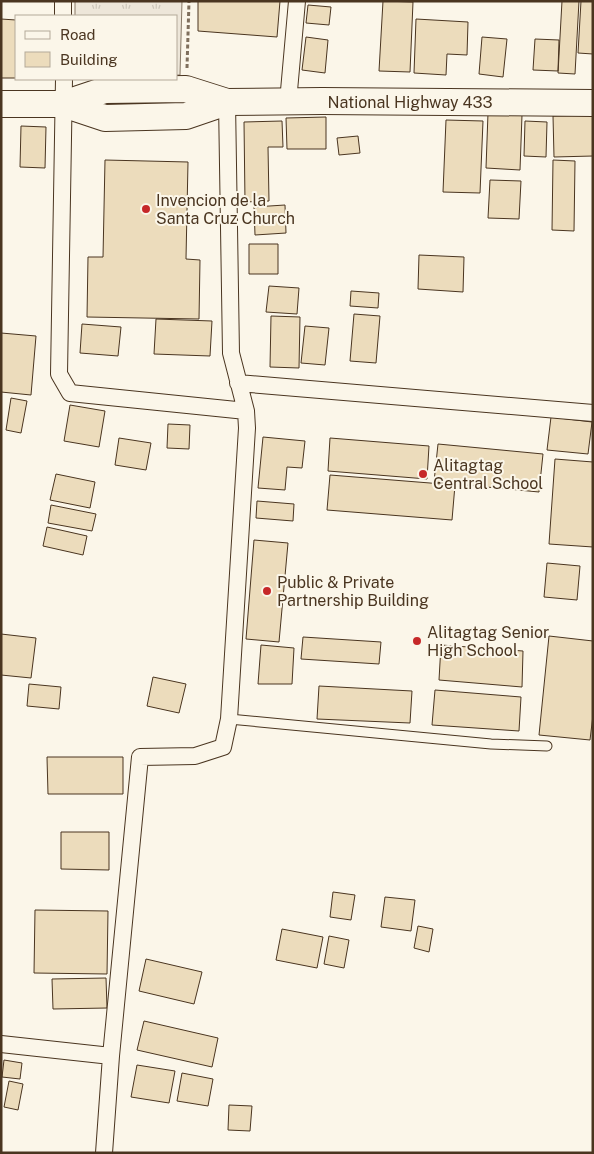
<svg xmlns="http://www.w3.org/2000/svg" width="594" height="1154" font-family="'Public Sans',sans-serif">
<defs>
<pattern id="grass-tufts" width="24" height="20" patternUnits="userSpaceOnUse" patternTransform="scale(1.25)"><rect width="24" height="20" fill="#ede6d9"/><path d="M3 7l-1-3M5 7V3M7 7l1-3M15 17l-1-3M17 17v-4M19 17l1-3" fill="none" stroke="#cdc6ba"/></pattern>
</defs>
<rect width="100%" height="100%" fill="#fbf6e9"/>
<path fill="url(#grass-tufts)" stroke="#887966" d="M75 1H182L180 75H176V16H75Z"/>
<path fill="#ecdcbc" stroke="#4a3520" d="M198 1H280L277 37 198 31Z
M383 1 413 2 410 72 379 71Z
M562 1H579L575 74 558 73Z
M581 1H593V54L578 53Z
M308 5 331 7 329 25 306 23Z
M1 19 16 20V78H1Z
M416 19 468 22 467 55 447 54 446 75 414 73Z
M306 37 328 40 325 73 302 70Z
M482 37 507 39 503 77 479 74Z
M535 39 559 40 558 71 533 70Z
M488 113 522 115 520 170 486 168Z
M593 115V156L554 157 553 116Z
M326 117V149H287L286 118Z
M446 120 483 121 480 193 443 192Z
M282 121 283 147H268L269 201 245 202 244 122Z
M525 121 547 122 546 157 524 156Z
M21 126 46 127 45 168 20 167Z
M358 136 360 153 339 155 337 138Z
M105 160 188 162 186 259 200 260 199 319 87 317 88 257H103Z
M553 160 575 161 574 231 552 230Z
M490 180 521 181 519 219 488 218Z
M285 205 286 233 255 235 254 207Z
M249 244H278V274H249Z
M419 255 464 257 463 292 418 289Z
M269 286 299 288 297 314 266 312Z
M351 291 379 293 378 308 350 306Z
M354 314 380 316 376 363 350 361Z
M271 316 300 317 299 368 270 367Z
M156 319 212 321 210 356 154 354Z
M82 324 121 327 118 356 80 353Z
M305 326 329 328 325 365 301 363Z
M1 333 36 336 31 395 1 392Z
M11 398 27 401 21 433 6 430Z
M70 405 105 411 99 447 64 441Z
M551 417 592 422 588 454 547 450Z
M168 424 190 425 189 449 167 448Z
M263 437 305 441 302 468 287 467 285 490 258 488Z
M119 438 151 443 146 470 115 465Z
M330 438 429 446 427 479 328 471Z
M438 444 543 454 539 492 434 482Z
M555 459 593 462V547L549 544Z
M56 474 95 482 90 508 50 500Z
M330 475 455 485 452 520 327 510Z
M257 501 294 504 293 521 256 518Z
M51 505 96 514 92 531 48 523Z
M47 527 87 536 83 555 43 546Z
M254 540 288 543 279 642 246 639Z
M547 563 580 566 577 600 544 597Z
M1 634 36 638 31 678 1 675Z
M549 636 593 641V715L590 740 539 735Z
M303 637 381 642 379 664 301 659Z
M261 645 294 648 292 684H258Z
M441 645 523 651 522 687 439 680Z
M153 677 186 684 179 713 147 706Z
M29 684 61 687 59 709 27 706Z
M319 686 412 691 410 723 317 719Z
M435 690 521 697 519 731 432 725Z
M47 757H123V794H48Z
M61 832H109V870L61 869Z
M333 892 355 895 351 920 330 917Z
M385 897 415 900 411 931 381 927Z
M35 910 108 911 107 974 34 973Z
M418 926 433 929 429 952 414 948Z
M282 929 323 937 317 968 276 960Z
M329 936 349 940 344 968 324 964Z
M146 959 202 972 194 1004 139 991Z
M106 978 107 1008 53 1009 52 979Z
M144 1021 218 1038 212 1067 137 1050Z
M4 1060 22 1063 20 1079 2 1077Z
M137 1065 175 1071 169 1103 131 1097Z
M182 1073 213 1079 208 1106 177 1101Z
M9 1081 23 1084 18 1110 4 1107Z
M229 1105 252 1106 250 1131 228 1130Z"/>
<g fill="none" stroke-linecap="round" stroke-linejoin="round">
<g stroke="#4a3520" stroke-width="11">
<path id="service" d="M229 719 491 744 547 746"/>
</g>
<g stroke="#4a3520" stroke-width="18">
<path id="minor" d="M63 1V16
M64 79 59 374 70 393 246 411
M288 102 297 1
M238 383 593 413
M1 1044 111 1056
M104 1153 111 1056 140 757 195 756 223 747 229 719 247 428 246 411 231 353 227 102"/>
</g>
<g stroke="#4a3520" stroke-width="28">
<path id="primary" d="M1 104H63L105 90 186 89 227 102
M63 104 105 118 186 116 227 102 322 101 593 103"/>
</g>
<path stroke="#7f6f5c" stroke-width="3" stroke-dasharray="4 2.5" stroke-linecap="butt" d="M187 68 189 1"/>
<use href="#service" stroke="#fbf6e9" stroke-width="9"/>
<use href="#minor" stroke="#fbf6e9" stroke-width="16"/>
<use href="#primary" stroke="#fbf6e9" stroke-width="26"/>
</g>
<g fill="#c62828" stroke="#fbf6e9" stroke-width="2">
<circle cx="146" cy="209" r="5"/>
<circle cx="423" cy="474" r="5"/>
<circle cx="267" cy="591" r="5"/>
<circle cx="417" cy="641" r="5"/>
</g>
<g text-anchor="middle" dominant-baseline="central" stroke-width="4" stroke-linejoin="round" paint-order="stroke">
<g font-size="16" fill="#4a3520" stroke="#fbf6e9">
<text x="410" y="102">National Highway 433</text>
</g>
<g font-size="16" fill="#4a3520" stroke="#fbf6e9" text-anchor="start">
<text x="156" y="200">Invencion de la<tspan x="156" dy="18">Santa Cruz Church</tspan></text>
<text x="433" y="465">Alitagtag<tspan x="433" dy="18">Central School</tspan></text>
<text x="277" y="582">Public &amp; Private<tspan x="277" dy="18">Partnership Building</tspan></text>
<text x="427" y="632">Alitagtag Senior<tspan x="427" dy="18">High School</tspan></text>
</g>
</g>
<rect width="594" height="1154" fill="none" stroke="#4a3520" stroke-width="5"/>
<rect x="15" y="15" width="162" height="65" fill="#fbf6e9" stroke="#b4a999"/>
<rect x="25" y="31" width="25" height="8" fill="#fbf6e9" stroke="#b4a999"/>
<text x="60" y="40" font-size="15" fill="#4a3520">Road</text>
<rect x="25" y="52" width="25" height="15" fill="#ecdcbc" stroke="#b4a999"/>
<text x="60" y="65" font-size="15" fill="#4a3520">Building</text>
</svg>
